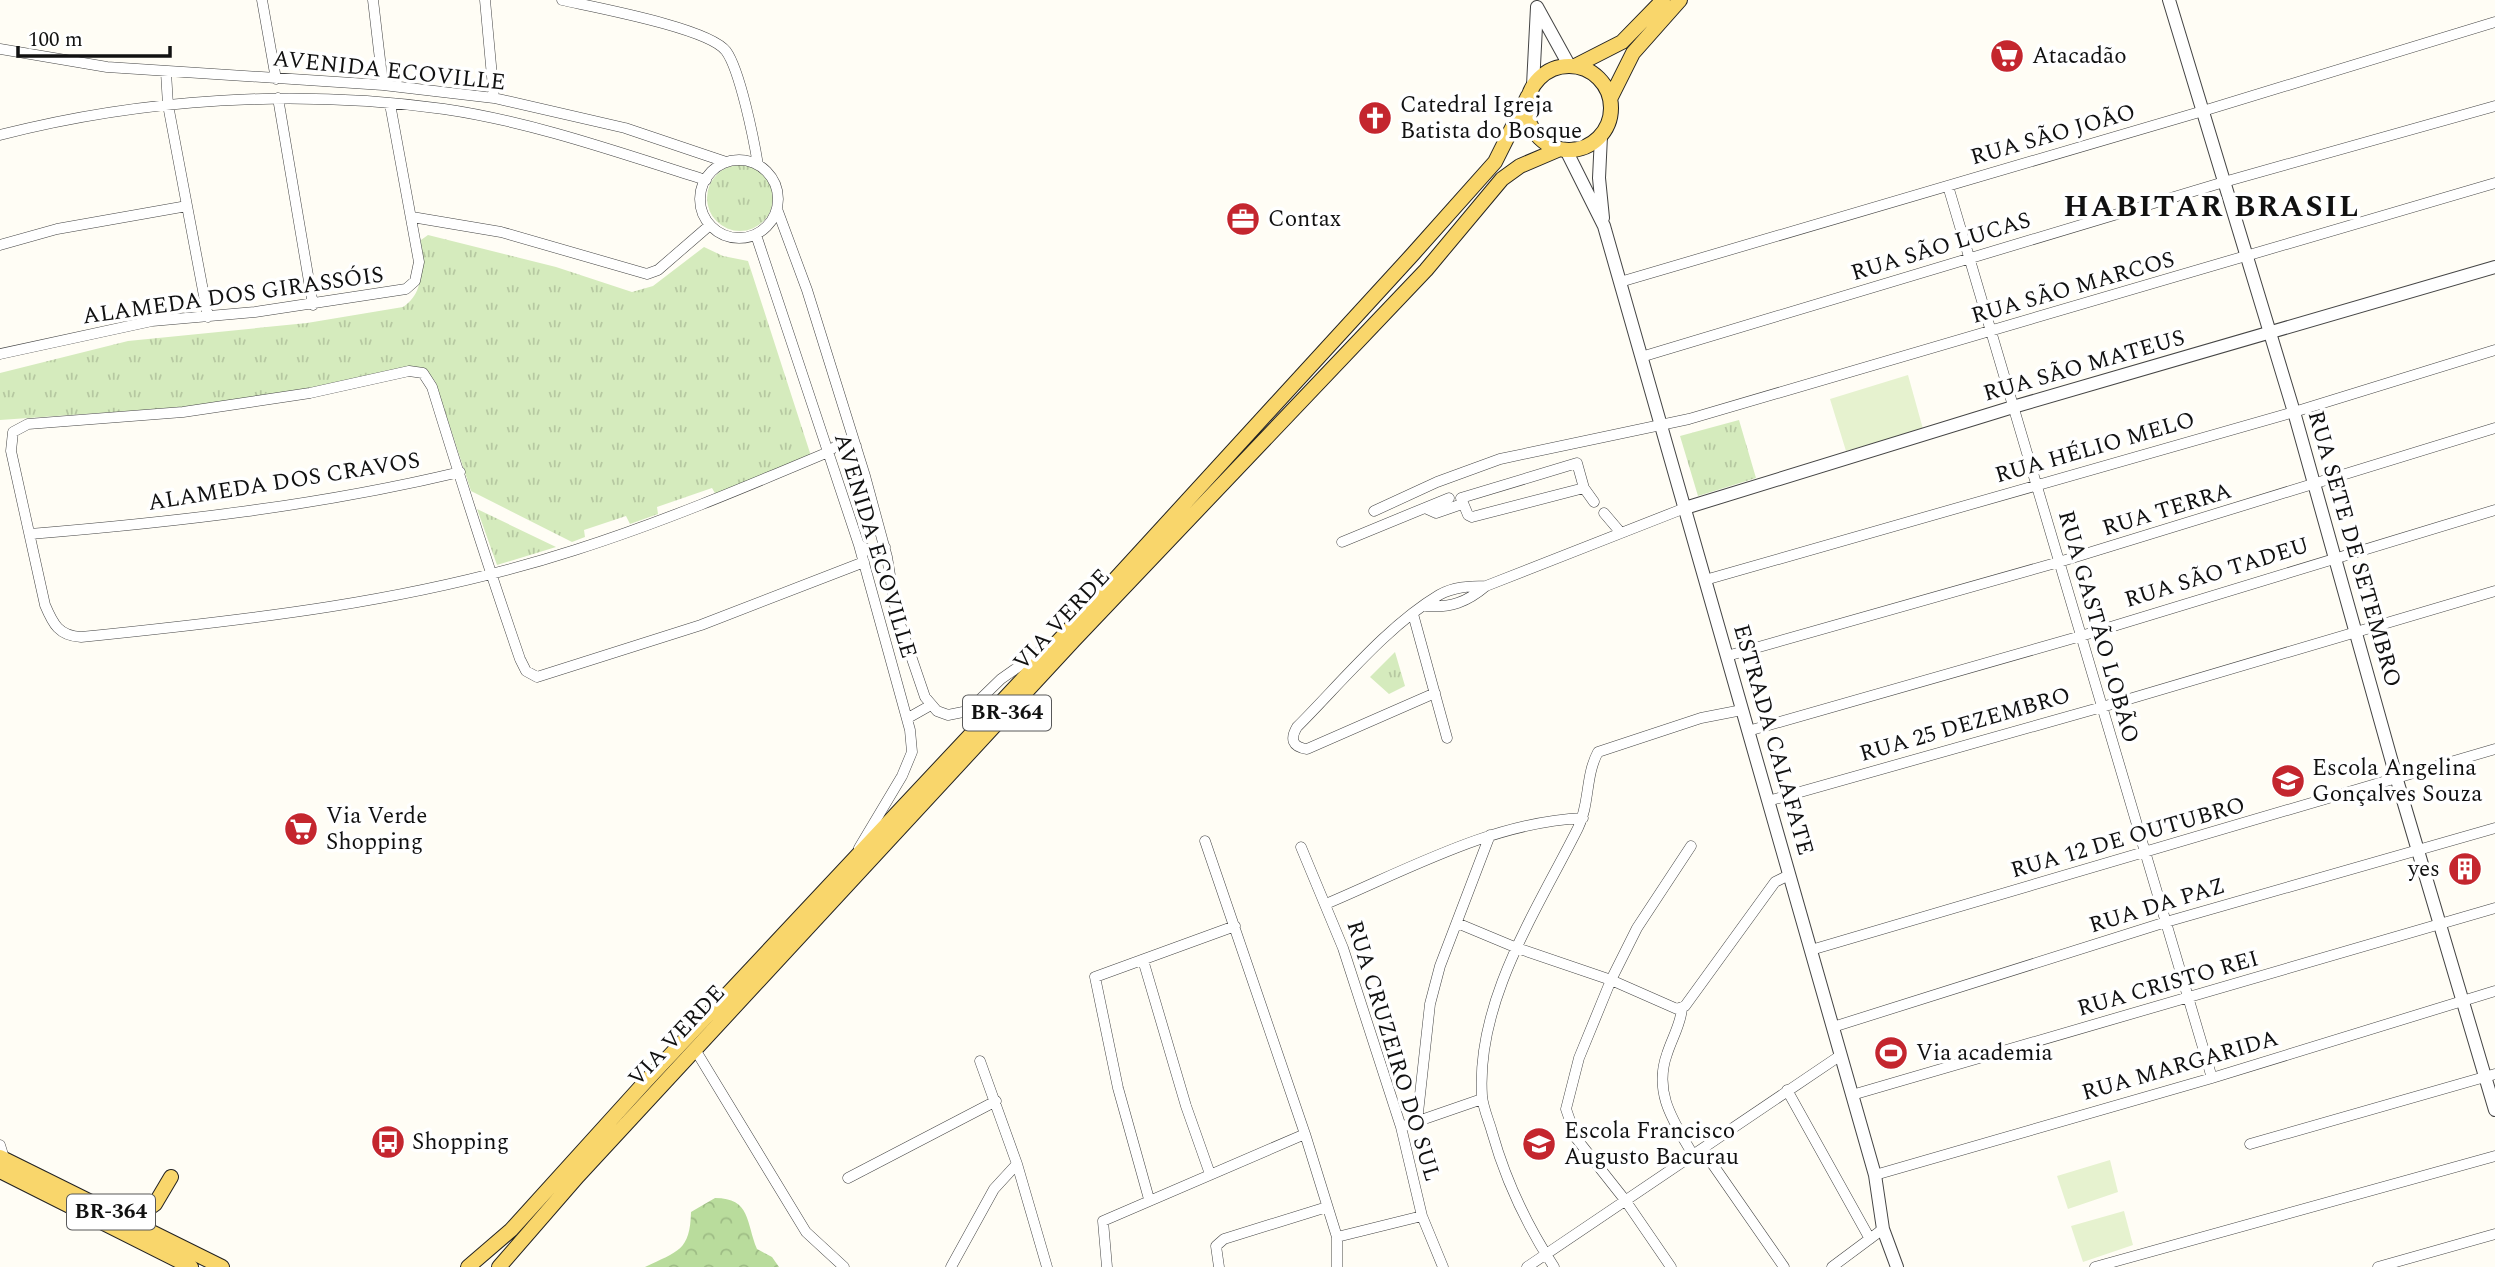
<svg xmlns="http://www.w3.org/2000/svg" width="2495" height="1267" font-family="Spectral,serif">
<defs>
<pattern id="grass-tufts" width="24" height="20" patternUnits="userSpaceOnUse" patternTransform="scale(1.75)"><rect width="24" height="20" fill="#d5ebbd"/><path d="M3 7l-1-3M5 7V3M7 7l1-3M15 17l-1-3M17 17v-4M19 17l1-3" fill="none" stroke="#b6c8a1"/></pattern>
<pattern id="forest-crowns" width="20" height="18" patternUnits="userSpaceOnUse" patternTransform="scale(1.75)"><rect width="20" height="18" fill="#b9dc9c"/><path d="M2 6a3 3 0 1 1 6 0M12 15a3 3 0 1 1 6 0" fill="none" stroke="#9ebc85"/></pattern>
</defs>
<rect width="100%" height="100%" fill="#fffdf5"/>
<path fill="url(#grass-tufts)" d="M707 198a33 33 0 1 1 66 0a33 33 0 1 1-66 0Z
M428 235 556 267 632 292 653 286 704 247 723 256 748 261 811 456 716 495 712 488 657 507 658 514 630 524 626 516 584 530 585 537 572 542 471 491 435 381 426 370 213 405 0 420V373L128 341 307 323 403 307C426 292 421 264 421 240Z
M1739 420 1756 478 1698 496 1680 436Z
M477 509 556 547 497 565Z
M1395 652 1405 686 1389 694 1370 677Z"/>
<path fill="url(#forest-crowns)" d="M715 1198C751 1198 746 1223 757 1249L772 1257 779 1267H645C678 1251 690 1251 691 1212Z"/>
<path fill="#e6f2cf" d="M1908 375 1923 429 1846 451 1830 399Z
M2110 1160 2118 1192 2068 1209 2057 1176Z
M2124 1211 2133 1245 2083 1262 2071 1226Z"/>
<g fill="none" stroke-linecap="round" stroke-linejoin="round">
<g stroke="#444" stroke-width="11">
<path id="minor" d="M262 0 276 79
M373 0 383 85
M485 0 494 98
M562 0C593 7 709 28 726 51 740 70 754 140 758 165
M0 49 107 67 383 85 494 98 625 128 726 162
M166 72 168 105 208 317
M278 98 313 305
M0 135C144 98 296 89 444 109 533 122 620 153 706 180
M700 199a39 39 0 1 1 78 0a39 39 0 1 1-78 0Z
M1948 186 2212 1078
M777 209 807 290 865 476 887 557 896 612 925 697 937 711 948 715 968 711 1001 679 1048 646
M412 217 501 232 647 274 658 270 710 225
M756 235 859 545 910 730 912 752 902 776 859 848
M0 245 57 229 187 206
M1620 282 2203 111 2495 22
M0 354 152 321 255 312 406 289 415 281 419 262 390 104
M1641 357 2224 182 2495 106
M856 446 839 444 826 453C743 488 660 523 575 550 414 602 248 620 81 637 59 636 53 624 45 605L11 451 13 432 28 424 183 412 310 393 409 371 423 373 432 387C460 478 489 569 520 659L526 671 537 677 701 625 864 562
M1584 488 1472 517 1468 515 1461 498 1577 463 1584 488 1594 502
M1425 508 1436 513 1462 504
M1374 511 1437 482 1500 459 1689 419 2495 183
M1604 513 1621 533
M30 534C175 522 318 506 460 472
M1342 542 1449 498
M859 545 872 552 885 547
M1705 580 2294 412 2495 350
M1426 606C1451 608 1467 602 1486 586L1685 508
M1413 614 1447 738
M1727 656 2059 562 2495 428
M1435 693 1307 749C1292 747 1290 739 1297 727 1340 684 1387 626 1439 595 1453 587 1469 586 1486 586
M908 718 931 705
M1748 731 2081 636 2495 510
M1768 801 2102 707 2495 591
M1205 841 1305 1134 1337 1237V1267
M1301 847 1343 948 1401 1127 1422 1216 1443 1267
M1326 904C1409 869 1493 822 1583 818
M1457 923 1517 948 1611 980 1677 1009 1685 1006 1775 882 1789 875
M1811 950 2495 749
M1143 960 1186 1106 1210 1174
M1682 1008C1681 1024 1672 1038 1667 1054 1653 1093 1674 1122 1693 1155
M1833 1027 2166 922 2495 828
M696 1051 806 1232 844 1267
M980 1061 1017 1164 1047 1267
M1787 1090 1870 1239
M1852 1095 2495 908
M1417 1122 1430 1004 1440 966 1490 835
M1401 1127 1482 1099
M2250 1144 2495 1074
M0 1145 4 1158
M1702 1149 1784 1267
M1875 1175 2212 1078 2495 991
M848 1178 996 1101
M1149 1199 1118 1088 1095 977 1235 926
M1337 1237 1422 1216
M951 1267 994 1189 1017 1164
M1107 1267 1103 1221 1305 1134
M1219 1267 1216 1246 1224 1239 1327 1207
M1527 1267 1841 1055
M1554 1267C1526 1224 1506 1182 1492 1132 1489 1121 1483 1108 1482 1096 1476 1001 1537 910 1578 828 1590 804 1585 776 1598 752L1701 718 1742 710
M1671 1267 1625 1200 1576 1138 1566 1109 1579 1058 1611 980 1637 928 1691 846
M1832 1267 1883 1229
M2095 1267 2495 1156
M2378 1267 2495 1234"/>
</g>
<g stroke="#444" stroke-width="14">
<path id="tertiary" d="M2169 0 2294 412 2397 780 2495 1110
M1537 7 1569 65
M1533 85 1537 7
M1601 136 1599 178 1603 218
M1566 150 1604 226 1875 1175 1883 1229 1897 1267
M1685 508 2013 407 2495 267"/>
</g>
<g stroke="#222" stroke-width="16">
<path id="primary" d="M1527 108a42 42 0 1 1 84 0a42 42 0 1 1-84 0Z
M1575 66 1622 42 1663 0
M1610 99 1633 53 1680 0
M0 1157 222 1267
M0 1171 191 1267
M129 1222 155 1204 171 1177
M468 1267 511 1230 646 1081 1065 634 1413 254 1495 162 1528 96
M499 1267 578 1176 1074 640 1426 270 1502 179 1520 166 1560 149"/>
</g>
<use href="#minor" stroke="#fff" stroke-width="10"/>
<use href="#tertiary" stroke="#fff" stroke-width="12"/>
<use href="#primary" stroke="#f9d66b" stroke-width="14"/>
</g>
<defs>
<g id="supermarket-disc" transform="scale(1.75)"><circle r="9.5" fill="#c4262e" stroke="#fff"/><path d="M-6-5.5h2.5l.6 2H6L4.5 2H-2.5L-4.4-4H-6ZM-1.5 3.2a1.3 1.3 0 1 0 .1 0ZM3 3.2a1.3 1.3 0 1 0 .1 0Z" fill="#fff"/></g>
<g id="church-disc" transform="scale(1.75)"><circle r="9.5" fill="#c4262e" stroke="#fff"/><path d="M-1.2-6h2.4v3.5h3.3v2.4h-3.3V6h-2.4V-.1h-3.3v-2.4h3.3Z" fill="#fff"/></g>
<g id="office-disc" transform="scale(1.75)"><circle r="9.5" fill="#c4262e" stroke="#fff"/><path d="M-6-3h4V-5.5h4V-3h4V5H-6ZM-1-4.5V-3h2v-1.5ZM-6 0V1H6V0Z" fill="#fff"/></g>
<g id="school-disc" transform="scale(1.75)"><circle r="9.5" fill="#c4262e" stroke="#fff"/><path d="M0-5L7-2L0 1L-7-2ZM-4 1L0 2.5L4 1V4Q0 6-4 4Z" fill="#fff"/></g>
<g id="building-disc" transform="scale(1.75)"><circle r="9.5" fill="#c4262e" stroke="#fff"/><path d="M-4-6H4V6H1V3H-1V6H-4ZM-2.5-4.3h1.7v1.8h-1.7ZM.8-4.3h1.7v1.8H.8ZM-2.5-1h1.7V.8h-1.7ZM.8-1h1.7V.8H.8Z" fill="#fff"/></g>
<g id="stadium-disc" transform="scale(1.75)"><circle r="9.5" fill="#c4262e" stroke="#fff"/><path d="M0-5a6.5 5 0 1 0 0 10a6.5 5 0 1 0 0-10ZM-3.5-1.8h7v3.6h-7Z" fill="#fff"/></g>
<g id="bus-disc" transform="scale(1.75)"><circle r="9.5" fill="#c4262e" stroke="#fff"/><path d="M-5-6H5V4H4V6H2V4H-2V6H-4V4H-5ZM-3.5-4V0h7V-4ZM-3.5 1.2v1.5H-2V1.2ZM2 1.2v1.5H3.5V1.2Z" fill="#fff"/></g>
</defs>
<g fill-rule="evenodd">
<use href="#supermarket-disc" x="2007" y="56"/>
<use href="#church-disc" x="1375" y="118"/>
<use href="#office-disc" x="1243" y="219"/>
<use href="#school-disc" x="2288" y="781"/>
<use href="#supermarket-disc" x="301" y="829"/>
<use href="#building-disc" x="2465" y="869"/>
<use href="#stadium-disc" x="1891" y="1053"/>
<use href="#bus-disc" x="388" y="1142"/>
<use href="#school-disc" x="1539" y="1144"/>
</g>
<g text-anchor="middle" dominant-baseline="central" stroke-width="7" stroke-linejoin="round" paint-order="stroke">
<g fill="#fff" stroke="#585858" stroke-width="2">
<rect x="963" y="695.5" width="88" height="35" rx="5"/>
<rect x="67" y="1194.5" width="88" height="35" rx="5"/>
</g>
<g font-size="21" font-weight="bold" fill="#111">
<text x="1007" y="713">BR-364</text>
<text x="111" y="1212">BR-364</text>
</g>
<g font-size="23" fill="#111" stroke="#fff" text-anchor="start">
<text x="2032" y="56">Atacadão</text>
<text x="1400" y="105">Catedral Igreja<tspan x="1400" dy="26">Batista do Bosque</tspan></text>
<text x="1268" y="219">Contax</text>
<text x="2312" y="768">Escola Angelina<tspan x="2312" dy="26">Gonçalves Souza</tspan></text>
<text x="326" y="816">Via Verde<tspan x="326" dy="26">Shopping</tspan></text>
<text x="2440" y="869" text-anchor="end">yes</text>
<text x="1916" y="1053">Via academia</text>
<text x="1564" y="1131">Escola Francisco<tspan x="1564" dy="26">Augusto Bacurau</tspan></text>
<text x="412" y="1142">Shopping</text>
</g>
<g font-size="23" fill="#111" stroke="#fff">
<text transform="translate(389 71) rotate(6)">AVENIDA ECOVILLE</text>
<text transform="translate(2053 135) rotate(-16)">RUA SÃO JOÃO</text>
<text transform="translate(1941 247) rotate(-17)">RUA SÃO LUCAS</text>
<text transform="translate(2073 288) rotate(-16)">RUA SÃO MARCOS</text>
<text transform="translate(233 296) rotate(-8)">ALAMEDA DOS GIRASSÓIS</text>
<text transform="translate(2084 366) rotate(-16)">RUA SÃO MATEUS</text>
<text transform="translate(2095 448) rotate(-16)">RUA HÉLIO MELO</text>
<text transform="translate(284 482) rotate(-9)">ALAMEDA DOS CRAVOS</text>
<text transform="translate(2167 510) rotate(-17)">RUA TERRA</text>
<text transform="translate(875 546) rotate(73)">AVENIDA ECOVILLE</text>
<text transform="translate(2354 549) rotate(74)">RUA SETE DE SETEMBRO</text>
<text transform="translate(2217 573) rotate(-17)">RUA SÃO TADEU</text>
<text transform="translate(1062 620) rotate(-47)">VIA VERDE</text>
<text transform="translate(2098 627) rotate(74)">RUA GASTÃO LOBÃO</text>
<text transform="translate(1965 725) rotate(-16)">RUA 25 DEZEMBRO</text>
<text transform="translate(1773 740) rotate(74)">ESTRADA CALAFATE</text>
<text transform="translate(2128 838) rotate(-16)">RUA 12 DE OUTUBRO</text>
<text transform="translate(2157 906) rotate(-17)">RUA DA PAZ</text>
<text transform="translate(2168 984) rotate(-16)">RUA CRISTO REI</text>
<text transform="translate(677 1036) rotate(-47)">VIA VERDE</text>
<text transform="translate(1393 1051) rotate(73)">RUA CRUZEIRO DO SUL</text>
<text transform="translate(2180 1066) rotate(-16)">RUA MARGARIDA</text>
</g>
<g font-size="30" font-weight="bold" letter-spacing="2" fill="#111" stroke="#fff">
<text x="2212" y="207">HABITAR BRASIL</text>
</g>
</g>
<path d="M18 46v10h152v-10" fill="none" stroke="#111111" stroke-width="3.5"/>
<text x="28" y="46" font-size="21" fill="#111111" stroke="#ffffff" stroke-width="5" paint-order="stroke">100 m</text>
</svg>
